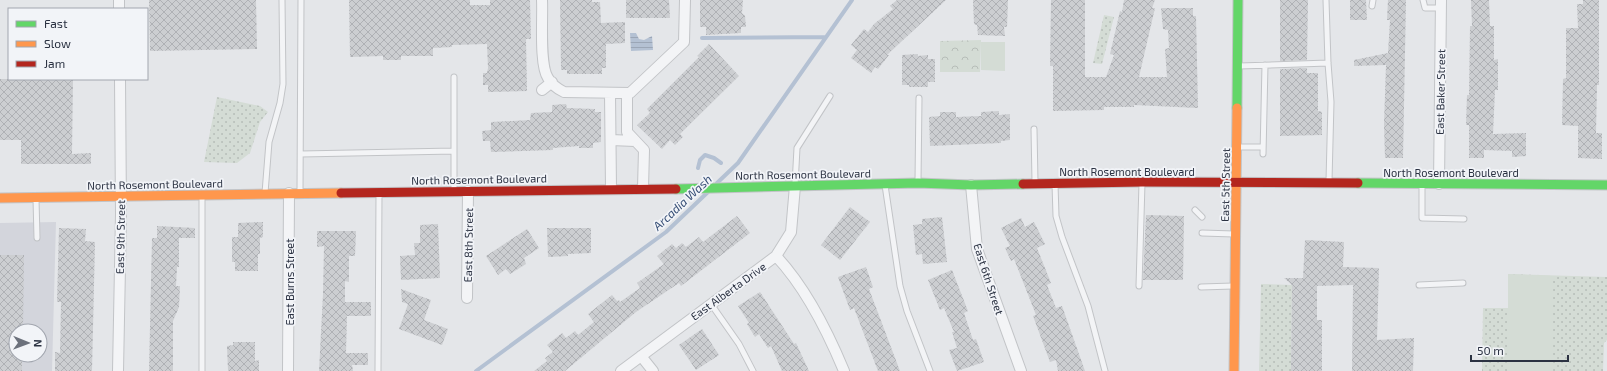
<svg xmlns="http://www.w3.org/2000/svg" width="1607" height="371" font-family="'Exo 2',sans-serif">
<defs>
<pattern id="grass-dots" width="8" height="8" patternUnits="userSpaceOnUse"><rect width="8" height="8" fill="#d4dcd5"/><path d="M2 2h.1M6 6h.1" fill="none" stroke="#b6bdb8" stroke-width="1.8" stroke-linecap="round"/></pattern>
<pattern id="park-crowns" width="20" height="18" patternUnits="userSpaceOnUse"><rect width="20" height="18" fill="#d4dcd5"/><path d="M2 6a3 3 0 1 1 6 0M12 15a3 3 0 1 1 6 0" fill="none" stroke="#b6bdb8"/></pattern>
<pattern id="water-rules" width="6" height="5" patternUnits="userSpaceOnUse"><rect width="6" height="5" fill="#b4c1d3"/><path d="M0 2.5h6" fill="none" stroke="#9ba6b6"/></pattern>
<pattern id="building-cross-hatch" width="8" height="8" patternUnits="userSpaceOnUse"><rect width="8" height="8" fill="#ccced1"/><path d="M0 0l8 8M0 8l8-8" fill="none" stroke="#afb1b5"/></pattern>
</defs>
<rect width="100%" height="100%" fill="#e4e6e9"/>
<path fill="#d3d5dc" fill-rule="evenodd" d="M56 222 52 371H0V223ZM16 331H40V355H16Z"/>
<path fill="url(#grass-dots)" d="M1104 15 1114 17 1102 64 1093 63Z
M217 97 260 106 268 112 260 122 250 153 237 163 204 162Z
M1508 274 1607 277V340L1604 343 1603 371H1482L1483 308H1508Z
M1261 284 1292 285 1291 371H1259Z"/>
<path fill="url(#park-crowns)" d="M981 40 980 72H940V41Z"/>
<path fill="#d4dcd5" d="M981 42H1005V71L981 70Z
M1508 274 1553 276V371H1508Z"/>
<path fill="url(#water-rules)" d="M630 33H636L639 39 644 40 652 36 653 50 631 51Z"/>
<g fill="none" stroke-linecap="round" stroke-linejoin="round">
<path stroke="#b4c1d3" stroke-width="4" d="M702 38 826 37
M698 168 700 160 705 155 714 158 721 163
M717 183 738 163 852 0
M476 371 666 232 708 192"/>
</g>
<path fill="url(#building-cross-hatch)" d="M149 0H256L257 49 150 51Z
M349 0H470V5H490V0H530L531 39H526L527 91 488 92V85H483V73H487L488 68 487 44 452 45V47L433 48V56H401V60H383V56L350 57Z
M560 0H592V2H600L601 23 625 22V43L606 44V68H602V74H567V70H561Z
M626 0H669L670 18H626Z
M700 0H743L742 13 745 16 746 27H741V33L706 35V27H700Z
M897 0H946L887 55H889L878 69 875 67 871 73 851 58 857 50 851 45 864 29 868 32 874 24 893 9 890 6Z
M973 0H1008L1007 27H1004L1005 36 978 35 977 25 974 24Z
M1051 0H1085V77H1106L1114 55 1110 54 1120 11 1122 12 1124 0H1155L1152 8H1155L1139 77H1167L1165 49 1169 48 1168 30 1163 29 1161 8H1193V16H1196L1198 108 1134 105V107H1104V110L1053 111V66H1050Z
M1280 0H1308L1307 60 1280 61Z
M1350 0H1366L1367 20H1350Z
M1388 0H1406L1403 158H1385L1384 124 1386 65 1354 66V60L1388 53 1390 20H1387Z
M1471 0H1489L1490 26H1494V60L1498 59V90H1495L1493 134 1526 133V156L1512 157V151L1484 150V158H1469V125H1466L1467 95H1469L1470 26H1472Z
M1583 0H1599V85H1597L1596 133H1602V159L1578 158V126L1562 125 1563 79 1566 78V28H1578L1577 4H1583Z
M709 44 739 76 680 134 683 137 675 145 670 140 662 149 637 125 650 113 647 109 699 57 697 56Z
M918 54V56L928 55V59H935V82H928V87H909V85H902V55Z
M1307 68V73H1318V111L1322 112V135L1280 136V69Z
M0 79H73L72 154 91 153V164H21V140H0Z
M566 104 567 108 595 109V112H601V142L593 143V148H579V146L553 148V150L491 152 490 141H483L482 131 491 130V122L530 120 531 113 552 112V105Z
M999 111V115L1010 114V140L1001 141V143L930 146 929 117 940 116V112H956V117L981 116V112Z
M850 207 870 222 840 260 821 245Z
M1146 215 1184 216 1183 280H1143Z
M737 216 750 233 681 286 679 283 636 312 565 371H534L547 361 545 358 553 352 547 345 562 333 566 338 575 331 578 335 594 322 588 314 612 295 617 301 619 300 620 302 640 288 637 283 664 264 657 256 672 244 676 248 682 243 686 247 699 237 703 242Z
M942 217 947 262 923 264 922 254 916 255 913 225 922 224V219Z
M1021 218 1025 227 1034 222 1045 244 1037 248 1051 283 1047 285 1056 308 1062 306 1085 371H1058L1056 360 1050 362 1033 316 1036 315 1014 259 1011 261 1005 248 1010 246 1001 228Z
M263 222V237L260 238V254H258V271H235V262H232V237H238V223Z
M438 224 440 278 401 280 400 256 415 255 414 243H420V225Z
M157 226 195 228V238H179V267H177L176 286H180L179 307 173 321V371H149L152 238H157Z
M59 228 86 229 85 241 95 242 92 371H55V352L60 353 61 302H57Z
M547 228H591V253L568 254V256L548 257Z
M527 229 539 248 524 258 526 264 510 274 506 269 498 275 486 256Z
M317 231H356L355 256H349V282L345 281V302H371V316H347L346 353H368V365H352L353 371H319L323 294 324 246 317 247Z
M1305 240 1344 242 1343 267 1379 268 1377 340 1414 338 1413 371H1352L1353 285 1317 286V320H1322V371H1291L1292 285 1284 278H1303Z
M0 255H24L23 331H16V355H22V371H0Z
M866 267 873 287 869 289 900 371H878L854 308 850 310 838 277Z
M952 270 968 311 964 313 973 340 976 339 984 362 957 371 949 350 957 348 952 332H954L944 308 940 310 928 280Z
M401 289 431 300 424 320 448 329 442 345 399 329 408 304 402 302Z
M760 292 794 344 796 343 809 371H782L771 346 768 348 759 334 755 337 747 324 749 323 738 306Z
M702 329 719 355 696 370 679 345Z
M233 342H255V361L259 360V371H228L227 346 233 345Z"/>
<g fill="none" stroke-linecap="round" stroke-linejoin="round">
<g stroke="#c2c4c7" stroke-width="7">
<path id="lane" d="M1326 0 1328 63 1331 102 1329 181
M1423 0 1425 8H1441
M1372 6 1373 0
M1239 66 1328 63
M1034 129 1035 182
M1238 147H1263
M301 154 454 151
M1263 154 1265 65
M918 181 919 98
M1055 184 1056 216 1062 237 1088 306 1105 371
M795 185 797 148 830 96
M885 185 900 286 907 311 930 371
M1422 185V218L1464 219
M454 190V77
M300 192 301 0
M265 193 269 142 280 103 283 84 282 0
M202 196V371
M36 199 37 238
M1195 210 1202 217
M1202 233 1234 234
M1419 285 1463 283
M1139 286 1142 183
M1201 287 1233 286
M711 304 739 344 753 371
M378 371 379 194"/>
</g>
<g stroke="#c2c4c7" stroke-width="12">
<path id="street" d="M119 0V9
M542 0C543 17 539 65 548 78 551 84 558 89 564 92L630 93 684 42 685 0
M542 90 552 82
M610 94 611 189
M627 94V132L644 150 643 188
M611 140 635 141
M1439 184 1441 0
M971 185 977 249 1021 371
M776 256C806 288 827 330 844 371
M467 298 468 191
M641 356 653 371
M118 371 121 214 120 79
M288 371 289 193
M621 371 776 256 791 232 795 186"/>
</g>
<g stroke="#c2c4c7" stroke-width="11">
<path id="fast" d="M1237 108 1238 0
M1358 183 1607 185
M676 189 918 183 971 185 1023 184"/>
</g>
<g stroke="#c2c4c7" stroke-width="11">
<path id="slow" d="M0 198 341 193
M1234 371 1237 108"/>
</g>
<g stroke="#c2c4c7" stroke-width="11">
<path id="jam" d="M1023 184 1142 182 1358 183
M341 193 676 189"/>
</g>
<use href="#lane" stroke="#f3f4f6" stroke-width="5"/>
<use href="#street" stroke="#f3f4f6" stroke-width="10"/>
<use href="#fast" stroke="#63d668" stroke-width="9"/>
<use href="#slow" stroke="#ff974d" stroke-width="9"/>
<use href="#jam" stroke="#b3261e" stroke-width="9"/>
</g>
<g text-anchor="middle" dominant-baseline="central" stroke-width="3.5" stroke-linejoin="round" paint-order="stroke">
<g font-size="11" fill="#2b3242" stroke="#f2f4f8">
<text transform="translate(1440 92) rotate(-89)">East Baker Street</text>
<text x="1127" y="171">North Rosemont Boulevard</text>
<text x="1451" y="172">North Rosemont Boulevard</text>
<text transform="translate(803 174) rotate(-1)">North Rosemont Boulevard</text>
<text transform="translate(479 179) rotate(-1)">North Rosemont Boulevard</text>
<text transform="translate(155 184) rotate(-1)">North Rosemont Boulevard</text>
<text transform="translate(1225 185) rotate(-89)">East 5th Street</text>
<text transform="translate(120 237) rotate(-89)">East 9th Street</text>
<text transform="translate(468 245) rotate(-89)">East 8th Street</text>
<text transform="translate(989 279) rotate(72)">East 6th Street</text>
<text transform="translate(289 282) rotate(-90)">East Burns Street</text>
<text transform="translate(728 291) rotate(-36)">East Alberta Drive</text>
</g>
<g font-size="12" font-style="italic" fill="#364e75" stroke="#f2f4f8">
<text transform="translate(682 202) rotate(-43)">Arcadia Wash</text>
</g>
</g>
<rect x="8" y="8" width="140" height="72" fill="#f2f4f8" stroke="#a2a6af"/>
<rect x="16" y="21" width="20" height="6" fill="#63d668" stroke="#a2a6af"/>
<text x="44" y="28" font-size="12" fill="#2b3242">Fast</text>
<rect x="16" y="41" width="20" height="6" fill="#ff974d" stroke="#a2a6af"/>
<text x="44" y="48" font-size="12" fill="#2b3242">Slow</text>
<rect x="16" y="61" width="20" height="6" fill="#b3261e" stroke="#a2a6af"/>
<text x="44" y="68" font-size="12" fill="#2b3242">Jam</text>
<g transform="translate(28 343) rotate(91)"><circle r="19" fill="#f2f4f8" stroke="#a2a6af"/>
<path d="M0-3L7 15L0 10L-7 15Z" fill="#6c717c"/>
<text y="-6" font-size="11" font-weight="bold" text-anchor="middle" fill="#2b3242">N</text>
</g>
<path d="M1471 355v6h97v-6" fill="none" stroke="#2b3242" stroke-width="2"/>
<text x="1477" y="355" font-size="12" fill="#2b3242" stroke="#f2f4f8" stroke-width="3" paint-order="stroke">50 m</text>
</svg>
